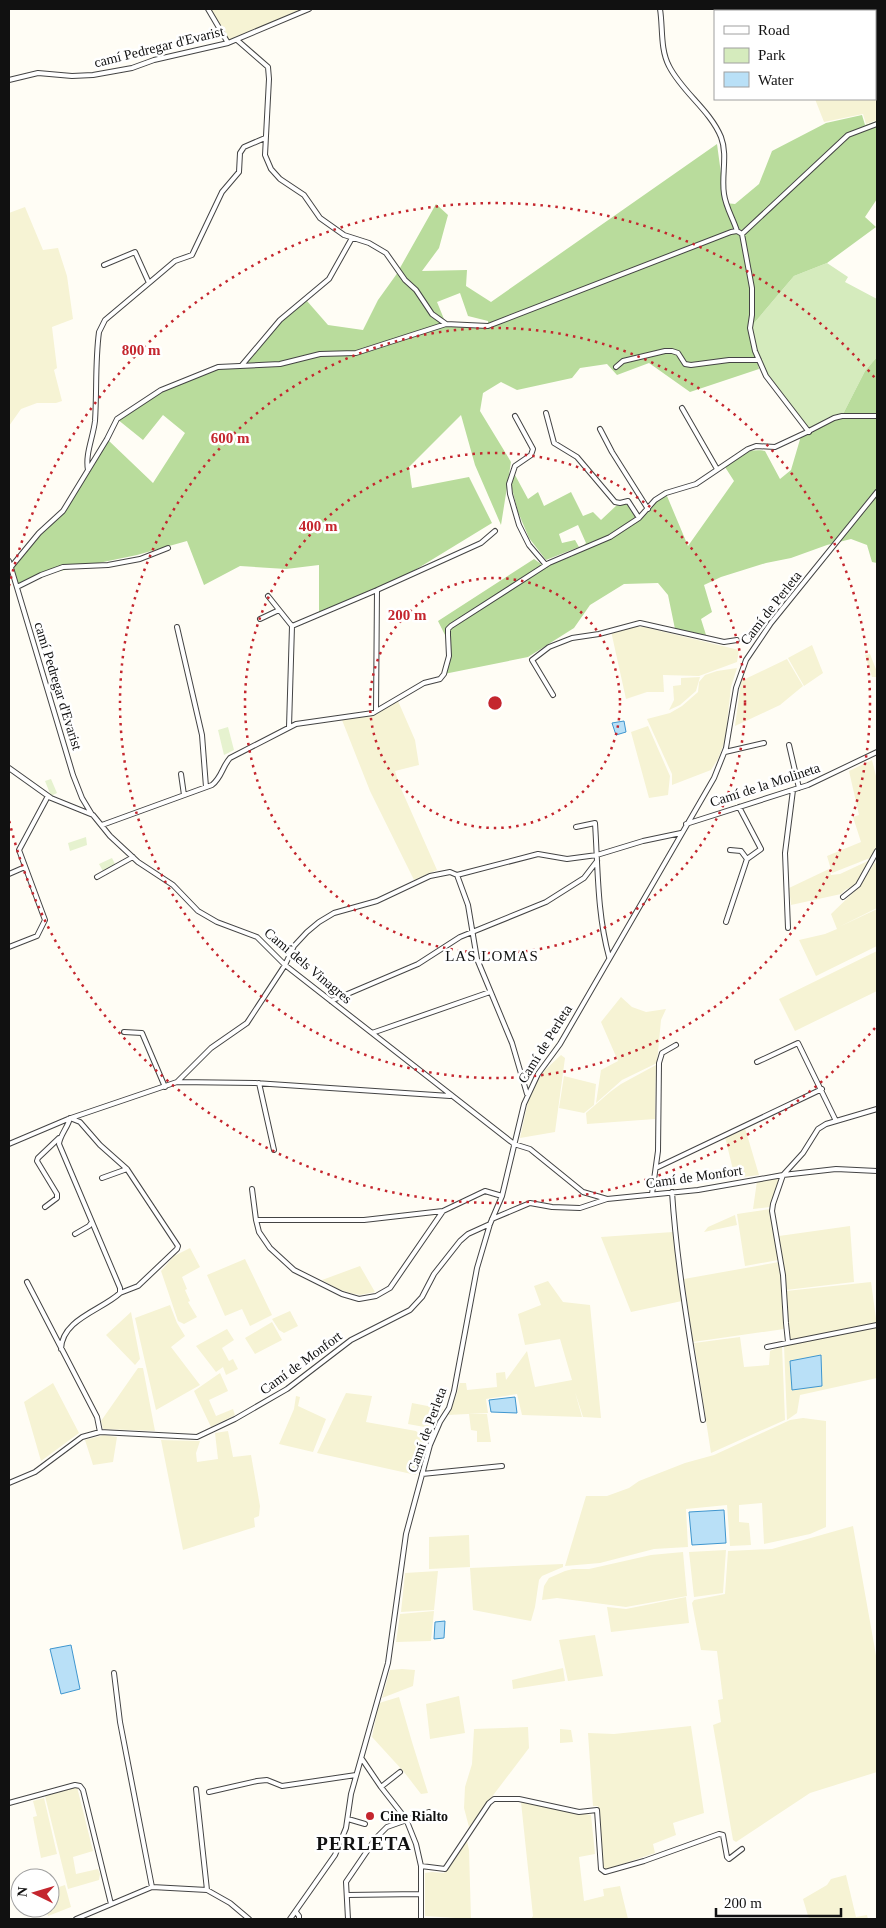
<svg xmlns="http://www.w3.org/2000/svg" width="886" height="1928" font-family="'Times New Roman',serif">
<rect width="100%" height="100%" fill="#fffdf5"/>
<path fill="#f6f3d4" d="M208 9H309L228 43Z
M877 13V120L866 124 863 114 824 122 815 99H875V14Z
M25 207 43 250 58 248 67 276 73 319 52 327 57 368 54 370 62 401 56 403H37L21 409 9 426V213Z
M632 627H644L739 650 737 662 699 676 663 675 664 692H647L626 699 611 631Z
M812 645 823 673 804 686 788 658Z
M870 654 877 672V677H872L865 655Z
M787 659 803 686 780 705 735 726 741 681Z
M737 668 731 687 725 741 718 759 711 770 672 785V774L647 719 670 713 682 706 698 692 699 682 705 675 717 671Z
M700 677 696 691 680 705 669 710 674 700 673 686 681 685V678Z
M398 701 415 740 419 765 395 771 399 784 437 870 414 880 370 791 342 720 375 714Z
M648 726 670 776 668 795 649 798 631 732Z
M872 760 877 780V846L870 858 832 873 827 856 861 842 853 817 859 815 849 771Z
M870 860 855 885 845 890 841 894 791 905 789 888 829 869 831 875 840 874Z
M875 862 877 867V908L839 927 877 909V946L816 976 799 940 825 934 837 929 831 914 859 887Z
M877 951V991L795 1031 779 999Z
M621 997 632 1007 646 1012 666 1009 661 1020 657 1063 622 1080 596 1103 601 1070 618 1061 601 1022Z
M561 1055 565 1058 555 1132 520 1138 529 1097 536 1082 545 1070Z
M656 1065 655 1119 587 1124 586 1113 610 1092 621 1084Z
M564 1076 596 1084 594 1105 584 1113 559 1108Z
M745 1128 759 1175 735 1178 725 1137Z
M780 1177 770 1207 753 1209 757 1181Z
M770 1209 778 1260 745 1266 737 1214Z
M735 1215 737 1225 704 1232 708 1227Z
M850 1226 854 1282 786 1290 779 1236Z
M673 1232 682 1301 631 1312 601 1237Z
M190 1248 200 1267 182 1277 187 1289 185 1290 190 1301 188 1302 197 1317 184 1324 178 1321 161 1271 174 1256Z
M245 1259 272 1315 250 1326 242 1309 225 1316 207 1275Z
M779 1262 782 1287 784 1329 693 1342 684 1279Z
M360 1266 375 1292 360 1295 350 1293 338 1289 322 1280Z
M548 1281 563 1302 590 1305 601 1418 583 1417 575 1392 582 1417 522 1415 517 1394 486 1399 488 1413 448 1415 455 1399 460 1383H466L467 1390 497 1387 496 1373 505 1372 506 1380 527 1351 535 1387 572 1380 560 1339 525 1345 518 1314 541 1305 534 1286Z
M871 1282 877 1326V1378L800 1395 797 1413 787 1420 784 1345 790 1343V1339L786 1291Z
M170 1305 177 1323 185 1336 171 1347 200 1385 156 1410 135 1318Z
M290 1311 298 1326 284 1333 279 1330 272 1319Z
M131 1312 140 1359 135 1365 106 1335Z
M272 1322 282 1340 255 1354 245 1338Z
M227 1329 234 1340 222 1348 229 1361 233 1359 238 1369 226 1375 223 1367 216 1372 196 1346Z
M740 1337 744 1367 769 1365 770 1351 782 1346 785 1420 711 1453 694 1343Z
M138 1368H143L155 1431 103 1429 101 1421Z
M220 1373 228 1391 209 1400 216 1416 233 1409 235 1415 211 1427 194 1391Z
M53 1383 79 1433 41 1461 24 1402Z
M346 1393 372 1396 366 1422 416 1431 426 1442 416 1475 317 1453Z
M296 1396 300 1397 298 1406 326 1419 313 1452 279 1444 294 1409Z
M412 1403 443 1409 430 1428 408 1424Z
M469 1414H487L491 1442H477V1431L471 1430Z
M803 1418 826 1421V1527L810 1534 764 1544 762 1503 739 1505V1522L749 1523 751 1545 730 1546 727 1505 686 1509 688 1547 654 1549 600 1563 565 1566 586 1496H607L629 1488 639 1481 685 1463 714 1455 790 1420Z
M228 1431 233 1457 251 1455 260 1506 259 1516 254 1518 255 1527 183 1550 161 1440 200 1441 196 1453 197 1462 218 1459 215 1433Z
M104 1435 117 1437 113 1462 93 1465 85 1440Z
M853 1526 877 1661V1772L810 1793 736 1842 733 1840 713 1725 721 1722 718 1700 723 1699 717 1651 701 1650 692 1603 694 1600 725 1594 728 1551 772 1549Z
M469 1535 470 1567 429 1569V1537Z
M726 1550 723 1593 694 1597 689 1552Z
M683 1552 687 1596 626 1607 557 1598 542 1600 544 1586 549 1578 565 1571 573 1569H589L651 1555Z
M563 1564V1567L542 1576 539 1580 535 1607 531 1621 473 1610 470 1568Z
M438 1571 434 1610 401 1612 405 1573Z
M686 1597 689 1623 611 1632 607 1607 626 1609Z
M434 1611 431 1641 396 1642 400 1614Z
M595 1635 603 1676 568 1681 559 1640Z
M563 1668 565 1681 513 1689 512 1680Z
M402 1669 415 1670 413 1686 382 1698 390 1670Z
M459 1696 465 1733 430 1739 426 1704Z
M399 1697 412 1742 428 1793 421 1794 404 1772 372 1737 379 1703Z
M691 1726 704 1813 673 1823 676 1835 653 1844 655 1853 605 1870 602 1864 598 1806H593L588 1733 614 1734Z
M528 1727 529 1748 469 1827 464 1808 465 1787 472 1764 474 1729Z
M560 1729 571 1730 573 1742 560 1743Z
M77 1787 93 1851 73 1857 76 1874 98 1869 100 1874 99 1880 68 1889 45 1796Z
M44 1798 57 1854 41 1858 33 1817 37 1816 33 1801Z
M521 1802 591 1815 595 1854 579 1857 584 1901 604 1896 603 1889 620 1886 628 1919H531L533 1916Z
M467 1841 469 1850 471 1919 425 1916V1873L432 1872 444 1873Z
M846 1875 856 1917 867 1915 868 1919H809L803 1899 827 1885 831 1879Z
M65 1885 71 1907 48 1916 45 1908H50V1890Z"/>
<path fill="#d5ebbd" d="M827 263 848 277 845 282 877 299V357L865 371 842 416 809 432 766 376 759 360 750 328 794 276Z"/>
<path fill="#b9dc9c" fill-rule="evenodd" d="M862 115 865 125 877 121V199L865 217 876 227 827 263 794 276 750 328 759 369 690 392 649 363 617 375 607 364 580 368 572 378 517 390 501 382 483 393 480 411 511 462 501 525 475 465 461 415 409 467 412 488 469 477 492 523 397 581 319 615V565L286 569 240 566 204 585 187 541 137 555 41 575 17 587 13 565 63 511 107 439 153 483 185 433 163 415 143 440 117 419 161 390 218 367 244 364 274 326 307 301 328 325 363 330 378 300 396 275 436 204 448 215 439 248 422 271 467 270 466 286 491 302 717 144 725 203 735 204 759 184 772 151 826 123ZM460 293 468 316 488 321V326L446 324 437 302Z
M877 357V563L872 562 867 545 851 539 827 545 791 558 766 563 721 577 704 585 712 612 701 619 706 635 675 629 668 595 658 583 624 584 590 605 574 628 528 657 444 674 450 657 445 635 438 621 534 559 544 566 573 556 586 543 578 525 559 534 562 543 575 540 579 547 546 560 529 538 518 512 511 485 515 475 528 499 538 492 544 506 571 492 583 516 593 512 601 520 617 505 619 506 629 503 641 520 655 500 667 496 688 546 734 481 725 467C739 456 747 448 765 451L780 479 791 470 801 436 842 416 865 371Z"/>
<path fill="#e6f2cf" d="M228 727 234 750 224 755 218 730Z
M51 779 57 793 51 796 45 781Z
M86 837 87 845 70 851 68 843Z
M112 858 115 864 103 871 99 864Z"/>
<path fill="#b9e0f7" stroke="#3f96cf" d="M624 721 626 732 616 735 612 723Z
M821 1355 822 1386 792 1390 790 1361Z
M515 1397 517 1413 491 1412 489 1400Z
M724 1510 726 1543 692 1545 689 1512Z
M445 1621 444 1638 434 1639 435 1622Z
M71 1645 80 1689 61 1694 50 1649Z"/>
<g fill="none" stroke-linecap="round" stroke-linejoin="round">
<g stroke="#444" stroke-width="6">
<path id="minor" d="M208 9 228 43
M660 9C663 27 660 49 669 66 682 92 710 110 721 137 728 155 721 176 724 194 726 208 733 218 737 231
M237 40 268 67 269 79 265 155 271 169 280 179 304 195 320 218 344 235 369 243 386 253 405 280 416 290 432 314 446 324
M9 80 38 73 72 76 93 75 132 68 154 60 228 43 309 9
M742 234 848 135 877 124
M149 283 175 261 192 255 222 192 239 172 240 153 244 147 265 138
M242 365 280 320 329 279 352 238
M616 367 623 361 665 351H672L678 353 685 364 691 365 729 360H759
M682 408 717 469
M546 413 554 443 577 457 615 502 620 503 628 501 639 518
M515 416 533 449 531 455 515 466 509 484 510 494 519 525 529 545 546 565
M600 429 612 452 648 509
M88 470C85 454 93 438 95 421 97 391 95 362 99 332L105 320 149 283 135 252 104 265
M9 561 73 775 82 798 91 813
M11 567 39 533 63 511 107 439 117 419 161 390 218 367 280 364 320 354 356 353 446 324 488 326 731 232 737 231 742 234 752 288V315L750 328 755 351 766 376 809 432
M17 587 41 575 63 567 108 565 140 559 168 548
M268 596 292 626
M260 619 279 610
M177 627 202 735 206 787
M553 695 532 660 549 647 572 638 599 634 640 623 724 642 737 640
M376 711 377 590
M289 727 292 626 377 590 481 543 495 531
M789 745 799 788
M725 752 764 743
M9 768 51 798 93 815 110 836 138 862 173 885 198 911 217 922 257 937 285 965 514 1144 530 1149 583 1192 607 1199
M181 774 184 795
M686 824 808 785 877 752
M102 825 212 785C222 777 222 767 230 758L296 724 373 713 424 683 440 679 444 674 449 656 448 635V629L451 626 549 563 610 537 639 518 655 500 666 493 696 484 748 449 756 446 775 447 805 433 834 418 842 416H877
M576 827 595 823C598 868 597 913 609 957
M730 850 741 851 747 859 761 849 739 807
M9 874 25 867
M457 875 468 905 477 959 512 1043 527 1094
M97 877 133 857
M843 897 858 885 877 851
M726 922 747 859
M788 928 785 853 793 790
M9 947 37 936 45 920 19 850 48 796
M331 1001 418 964 460 937 546 902 584 878 597 861
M124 1032 142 1033 165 1087
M372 1033 490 992
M757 1062 798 1043 836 1121
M177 1082 255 1083 450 1096
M259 1083 274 1150
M9 1144 68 1119 177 1082 211 1048 247 1023 285 965 294 946 307 932 319 922 334 913 377 901 430 876 450 872 457 875 538 854 567 859 597 855 643 841 681 833
M656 1168 822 1089
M102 1178 127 1169
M252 1189 256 1220H364L443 1211
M672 1192C677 1269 691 1344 703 1420
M652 1194 658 1151 659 1063 662 1053 676 1045
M45 1207 57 1198V1194L37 1161 38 1158 59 1138
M492 1219 530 1203 552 1207 580 1208 607 1199 698 1190 783 1175 803 1153 818 1129 826 1124 877 1109
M256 1220 259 1232 270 1248 294 1270 342 1294 359 1299 376 1296 390 1288 443 1211 485 1191 502 1196
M75 1234 89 1226 92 1222
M27 1282 97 1417 100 1432
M788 1342 786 1323 783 1275 772 1211 773 1204 783 1175 836 1169 877 1171
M767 1347 877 1325
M61 1349C62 1319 102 1310 120 1293V1288L59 1144C60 1135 68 1127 70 1118L80 1122 100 1145 127 1169 178 1246 177 1249 138 1286 120 1293
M422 1474 502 1466
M9 1483 35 1472 82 1437 100 1432 197 1437 235 1419 287 1389 351 1340 410 1310 422 1297 434 1274 460 1241 468 1234 490 1224
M114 1673 120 1722 152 1887
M362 1759 381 1787 406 1819 416 1844 421 1866V1919
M381 1787 400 1772
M196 1789 207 1890
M209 1792 257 1781 267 1780 282 1786 356 1775
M9 1803 75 1785 80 1786 83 1790 111 1904
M348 1819 365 1824
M421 1866 445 1869 489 1803 494 1799H519L579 1812 597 1810 601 1869 605 1872 644 1861 719 1834 723 1835 727 1857 729 1859 742 1849
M347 1895 421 1894
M296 1912 299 1916V1919
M76 1919 152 1887 207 1890 230 1903 249 1919
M290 1919 335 1855 346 1828 351 1794 388 1663 406 1534 430 1445 440 1422 449 1408 454 1391 477 1268 490 1224 502 1196 524 1104 538 1074 560 1044 714 778 726 748 736 688 746 660 771 623 877 492
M348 1919 346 1882 376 1838 387 1827 429 1812"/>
</g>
<use href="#minor" stroke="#fff" stroke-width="4"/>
</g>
<g fill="none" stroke="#c4262e" stroke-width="2.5" stroke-dasharray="2.5 5">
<circle cx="495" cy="703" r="125"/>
<circle cx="495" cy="703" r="250"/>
<circle cx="495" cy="703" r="375"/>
<path d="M875 1028A500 500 0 0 1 9 820M9 586A500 500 0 0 1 875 378"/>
</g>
<circle fill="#c4262e" stroke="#fff" stroke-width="2" cx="370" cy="1816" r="5"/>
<g text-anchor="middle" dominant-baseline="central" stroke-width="5" stroke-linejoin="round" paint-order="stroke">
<g font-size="14" fill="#111" stroke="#fff">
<text transform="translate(159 47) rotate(-14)">camí Pedregar d'Evarist</text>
<text transform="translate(771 608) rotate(-52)">Camí de Perleta</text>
<text transform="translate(58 686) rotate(73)">camí Pedregar d'Evarist</text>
<text transform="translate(765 785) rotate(-18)">Camí de la Molineta</text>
<text transform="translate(308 966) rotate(40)">Camí dels Vinagres</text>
<text transform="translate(545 1044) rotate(-58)">Camí de Perleta</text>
<text transform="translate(694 1177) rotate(-8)">Camí de Monfort</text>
<text transform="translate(301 1363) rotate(-36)">Camí de Monfort</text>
<text transform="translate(427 1430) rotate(-70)">Camí de Perleta</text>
</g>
<g font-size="14" font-weight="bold" fill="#111" stroke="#fff" text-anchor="start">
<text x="380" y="1816">Cine Rialto</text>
</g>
<g font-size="15" letter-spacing="1" fill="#111" stroke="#fff">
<text x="492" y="956">LAS LOMAS</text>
</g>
<g font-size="19" font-weight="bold" letter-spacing="1" fill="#111" stroke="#fff">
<text x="364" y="1843">PERLETA</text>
</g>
</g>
<circle cx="495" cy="703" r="8" fill="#c4262e" stroke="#fff" stroke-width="2.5"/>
<g font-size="15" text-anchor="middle" font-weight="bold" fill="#c4262e" stroke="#fff" stroke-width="5" stroke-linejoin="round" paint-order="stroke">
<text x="141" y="355">800 m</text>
<text x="230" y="443">600 m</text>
<text x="318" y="531">400 m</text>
<text x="407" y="620">200 m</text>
</g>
<rect width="886" height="1928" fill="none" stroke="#111111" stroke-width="20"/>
<rect x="714" y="10" width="162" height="90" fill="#ffffff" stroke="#a0a0a0"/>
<rect x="724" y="26" width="25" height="8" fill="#ffffff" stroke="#a0a0a0"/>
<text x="758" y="35" font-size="15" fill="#111111">Road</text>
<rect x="724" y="48" width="25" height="15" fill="#d5ebbd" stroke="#a0a0a0"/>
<text x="758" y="60" font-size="15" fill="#111111">Park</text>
<rect x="724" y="72" width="25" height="15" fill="#b9e0f7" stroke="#a0a0a0"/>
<text x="758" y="85" font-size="15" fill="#111111">Water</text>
<g transform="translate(35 1893) rotate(275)"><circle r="24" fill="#ffffff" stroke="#a0a0a0"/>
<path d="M0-4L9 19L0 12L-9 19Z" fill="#c4262e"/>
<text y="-8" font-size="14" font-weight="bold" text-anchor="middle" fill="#111111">N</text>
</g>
<path d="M716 1908v8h125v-8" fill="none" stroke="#111111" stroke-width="2.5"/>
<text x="724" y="1908" font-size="15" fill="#111111" stroke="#ffffff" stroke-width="4" paint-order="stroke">200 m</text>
</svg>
